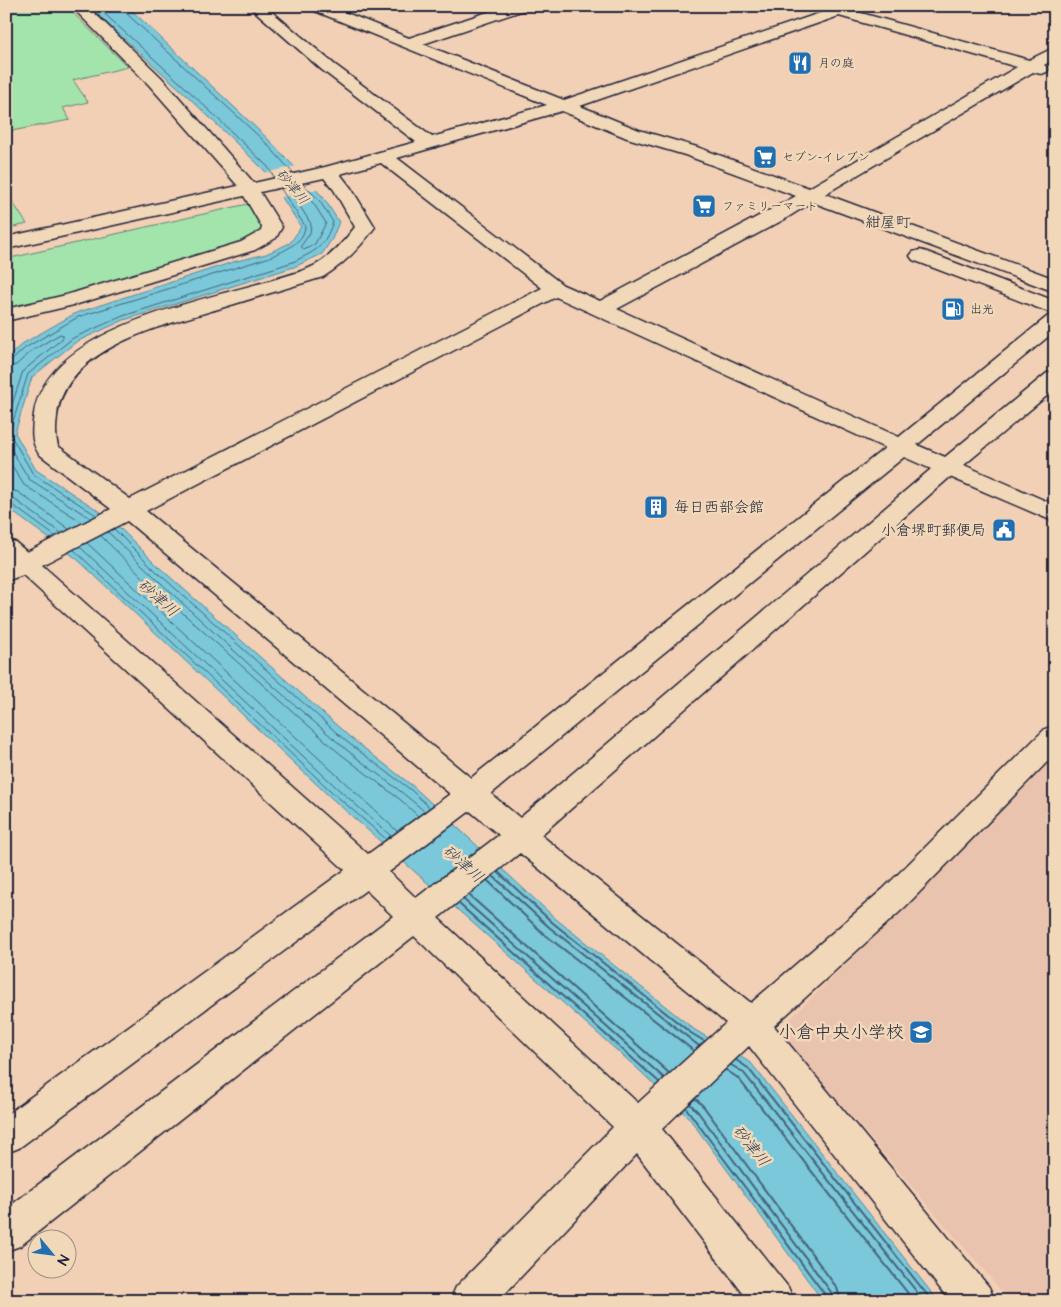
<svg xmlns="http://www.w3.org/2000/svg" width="1061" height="1307" font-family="'Architects Daughter','Klee One',sans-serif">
<rect width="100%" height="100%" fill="#f2d0b5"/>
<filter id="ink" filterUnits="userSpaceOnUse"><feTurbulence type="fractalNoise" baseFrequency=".02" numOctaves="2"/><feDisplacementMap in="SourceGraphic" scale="10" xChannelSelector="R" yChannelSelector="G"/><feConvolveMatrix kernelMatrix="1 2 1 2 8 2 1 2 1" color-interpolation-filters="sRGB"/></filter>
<g filter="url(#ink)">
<path fill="#eac3ae" d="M1055 752V1301H1010L788 1042V1021L958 854Z"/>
<path fill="#a3e3ac" stroke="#628274" d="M6 6H66L128 67 73 80 88 102 63 108 70 120 6 132Z
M6 192 27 224 6 229Z
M252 203 265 230 256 237 69 295 6 309V259Z"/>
<path fill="#7ac8d9" stroke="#57869a" d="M88 6H127L268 139 323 197 339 222 332 239 322 254 294 267 124 320 76 342 32 377 15 433 36 470 110 518 160 568 351 738 414 787 556 919 695 1030 751 1063 938 1301H823L689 1118 639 1070 328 795 77 559 6 507V359L22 344 76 313 233 262 266 254 290 243 301 227 265 171 182 91Z"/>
<path fill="#f2d0b5" d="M297 166 318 189 278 198 263 173Z"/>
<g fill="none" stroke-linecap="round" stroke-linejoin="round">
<path stroke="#45647a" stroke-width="1" d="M96 6 186 88 268 167 274 177
M124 6 125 12 265 142 293 173
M288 187 311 224 310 233 301 246 304 250 315 244 326 223 314 204 296 185
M6 362 11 361 25 348 78 317 267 258C280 253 305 243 305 226L281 189
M6 368 16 365 33 350 60 334 63 335V338L23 371 6 423
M6 441 29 479 90 518
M6 456 24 485 82 522
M6 489 18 492 69 529
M6 497 14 499 61 533
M6 503 11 504 55 536
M96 515 33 474 11 436 10 431 28 374 73 338 123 316 293 262C317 250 323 249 333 222L319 200 303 184
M114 529 157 572 347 742 411 790 429 807
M108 532C183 605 261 677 341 745 368 768 397 787 424 811
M101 536 148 582 338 752 402 801 418 816
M87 543 397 831
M80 547 336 787 391 836
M74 550 332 792 386 839"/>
<path stroke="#45647a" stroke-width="2" d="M498 872 553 923 691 1033 704 1041
M493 876 549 927 699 1046
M487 880 544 934 694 1051
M469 895 669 1073
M463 899 664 1078
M458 903 659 1082
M736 1060 748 1068 932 1301
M731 1065 743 1072 924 1301
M726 1070 738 1078 914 1301
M696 1099 704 1107 837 1288 841 1301
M690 1104 698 1112 831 1292 833 1301
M686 1108 826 1296 827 1301"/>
<g stroke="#22223b" stroke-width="3">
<path id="minor" d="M71 6H87L161 77 254 183 325 167 416 142 322 70 249 6H265L334 64 432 137 547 105 310 9 308 6H329L409 38 506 6H529L527 9 423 44 564 100 826 11 830 6H861L854 11 1029 60 1055 47V59L1044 65 1049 69 1047 72 1041 74 1033 72 825 194 1055 279V292L812 202 785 219 617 309 899 437 1048 316 1054 314 913 260 910 256 913 252 920 250 927 252 1055 301V331L917 445 945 457 1047 373 1055 371V389L964 465 1055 505V522L950 477 541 835 751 1003 883 889 1045 729 1055 726V754L905 907 774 1026 989 1287 995 1301H950L749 1046 662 1129 788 1287 794 1301H749L637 1154 498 1301H450L456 1287 613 1127 414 936 20 1246 6 1251V1209L393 916 366 890 19 1148 6 1153V1115L345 870 23 575 6 581V540L15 542 27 552 111 509 39 454C30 441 32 428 34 414 47 319 233 297 307 269 326 262 343 243 355 227L334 190 324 178 260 192 282 227 276 238 255 250 78 304 6 321V309L66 295 241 242 261 231 262 227 244 196 6 249V237L238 186 149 85ZM839 16 1017 67 809 188 697 147 639 130 580 106ZM562 111 627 138 685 155 796 196 600 301 563 285 397 158ZM381 163 542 288 130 499 58 446C55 435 56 427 57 416 65 347 162 326 218 309 253 298 288 288 323 277 344 264 360 248 375 227L351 188 340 174ZM556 297 885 448 471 778 146 511ZM904 457 931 469 520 818 491 794ZM127 521 450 794 368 854 42 565ZM470 811 499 835 416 898 389 872ZM520 853 726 1023 638 1103 438 918Z"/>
</g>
<use href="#minor" fill="#f0d8b8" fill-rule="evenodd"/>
</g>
</g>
<defs>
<g id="restaurant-square" transform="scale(1.25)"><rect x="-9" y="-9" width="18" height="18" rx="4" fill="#1f6fb2" stroke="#f0d8b8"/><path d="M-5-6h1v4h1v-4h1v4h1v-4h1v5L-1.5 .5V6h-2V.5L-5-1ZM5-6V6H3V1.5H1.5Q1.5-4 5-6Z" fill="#fff"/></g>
<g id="supermarket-square" transform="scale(1.25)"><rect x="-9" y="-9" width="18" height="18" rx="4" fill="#1f6fb2" stroke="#f0d8b8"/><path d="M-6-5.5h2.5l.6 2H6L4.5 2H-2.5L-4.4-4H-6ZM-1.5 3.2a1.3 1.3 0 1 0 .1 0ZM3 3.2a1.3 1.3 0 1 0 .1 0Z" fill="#fff"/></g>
<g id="fuel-square" transform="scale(1.25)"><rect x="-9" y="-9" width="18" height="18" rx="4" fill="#1f6fb2" stroke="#f0d8b8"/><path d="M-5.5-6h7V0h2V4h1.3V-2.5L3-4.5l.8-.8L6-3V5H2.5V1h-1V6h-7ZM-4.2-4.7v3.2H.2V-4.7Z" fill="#fff"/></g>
<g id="building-square" transform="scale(1.25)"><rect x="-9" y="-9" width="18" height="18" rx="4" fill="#1f6fb2" stroke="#f0d8b8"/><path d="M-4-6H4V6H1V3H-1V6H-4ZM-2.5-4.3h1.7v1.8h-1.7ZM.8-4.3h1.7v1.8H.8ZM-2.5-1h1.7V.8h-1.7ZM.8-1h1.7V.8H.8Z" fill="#fff"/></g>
<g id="civic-square" transform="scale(1.25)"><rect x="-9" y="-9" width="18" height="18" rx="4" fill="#1f6fb2" stroke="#f0d8b8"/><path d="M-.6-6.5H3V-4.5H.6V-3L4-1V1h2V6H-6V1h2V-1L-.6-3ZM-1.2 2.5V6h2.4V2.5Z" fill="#fff"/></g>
<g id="school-square" transform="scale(1.25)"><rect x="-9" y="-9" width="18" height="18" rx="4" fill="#1f6fb2" stroke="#f0d8b8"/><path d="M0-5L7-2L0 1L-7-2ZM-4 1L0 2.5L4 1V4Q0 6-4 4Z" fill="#fff"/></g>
</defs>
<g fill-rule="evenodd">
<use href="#restaurant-square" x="800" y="63"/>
<use href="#supermarket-square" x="765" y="157"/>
<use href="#supermarket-square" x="704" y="206"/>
<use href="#fuel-square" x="953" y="309"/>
<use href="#building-square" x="656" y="507"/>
<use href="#civic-square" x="1004" y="530"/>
<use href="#school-square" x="921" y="1032"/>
</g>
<g text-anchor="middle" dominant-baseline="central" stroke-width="5" stroke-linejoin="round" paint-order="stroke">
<g font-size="12" fill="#22223b" stroke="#f0d8b8" text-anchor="start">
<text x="818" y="63">月の庭</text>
<text x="782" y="157">セブン-イレブン</text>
<text x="722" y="206">ファミリーマート</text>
<text x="970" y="309">出光</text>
</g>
<g font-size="14" font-style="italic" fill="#34435b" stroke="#f0d8b8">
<text transform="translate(292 187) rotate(49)">砂津川</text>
</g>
<g font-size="15" fill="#22223b" stroke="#f0d8b8">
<text x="888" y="222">紺屋町</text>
</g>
<g font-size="15" fill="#22223b" stroke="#f0d8b8" text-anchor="start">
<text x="674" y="507">毎日西部会館</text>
<text x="986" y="530" text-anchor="end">小倉堺町郵便局</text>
</g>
<g font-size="16" font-style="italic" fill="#34435b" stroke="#f0d8b8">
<text transform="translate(158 598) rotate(41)">砂津川</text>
<text transform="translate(463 864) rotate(41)">砂津川</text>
<text transform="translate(751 1146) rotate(51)">砂津川</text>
</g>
<g font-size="18" fill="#22223b" stroke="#f0d8b8" text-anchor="end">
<text x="904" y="1032">小倉中央小学校</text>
</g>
</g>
<rect width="1061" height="1307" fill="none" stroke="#f0d8b8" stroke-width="25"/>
<rect x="12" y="12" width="1036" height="1282" fill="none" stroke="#22223b" stroke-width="2" filter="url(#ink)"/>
<g transform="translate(52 1254) rotate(119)"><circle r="24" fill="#f0d8b8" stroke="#9e8f86"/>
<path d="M0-4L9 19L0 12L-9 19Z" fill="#1f6fb2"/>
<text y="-8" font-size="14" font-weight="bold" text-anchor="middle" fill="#22223b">N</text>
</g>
</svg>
